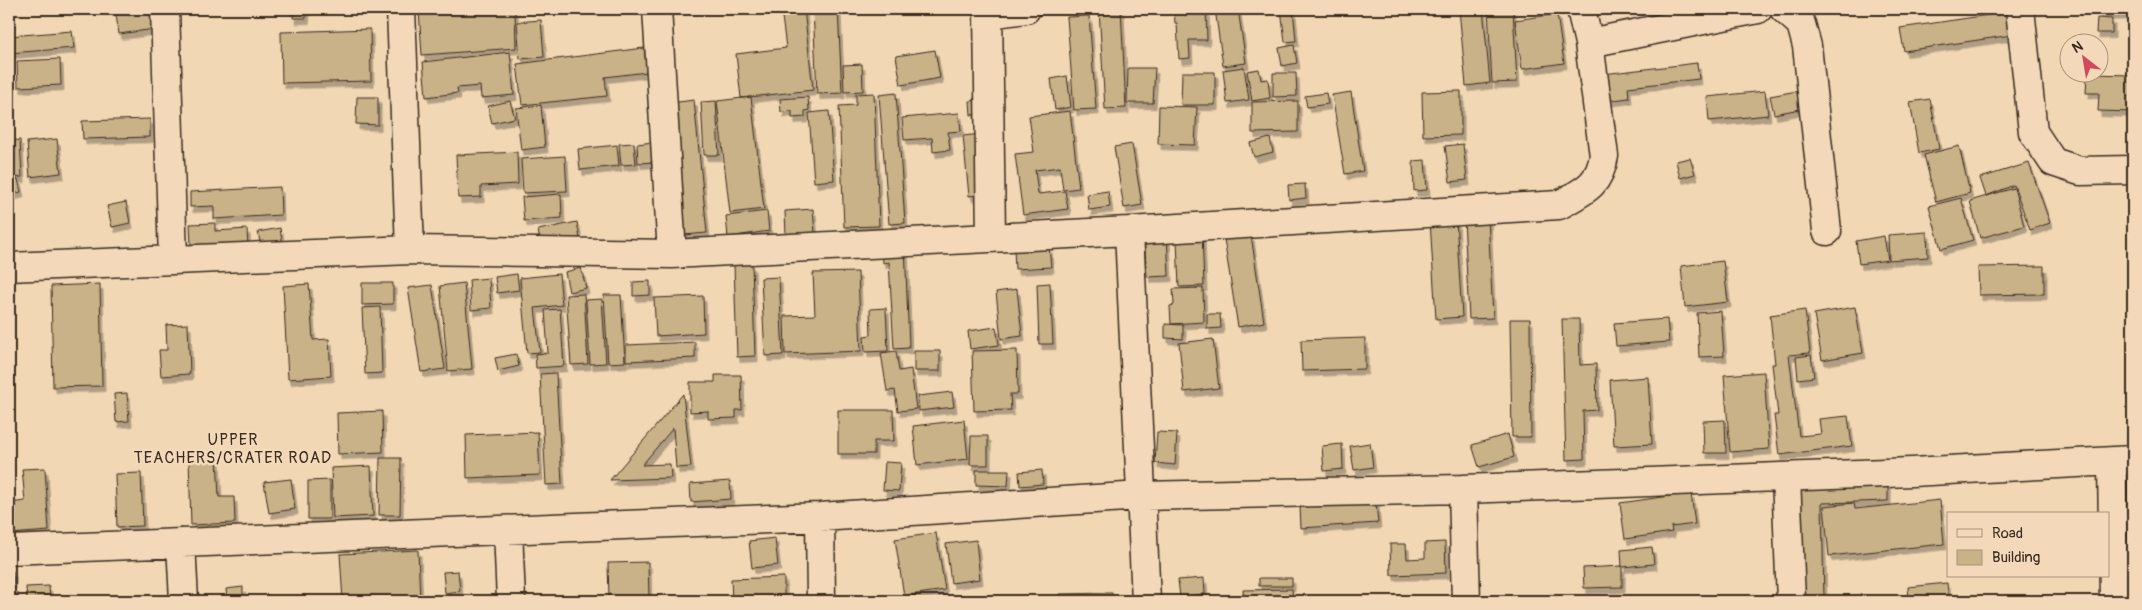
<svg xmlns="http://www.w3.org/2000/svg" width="2142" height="610" font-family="Pangolin,sans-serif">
<defs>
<filter id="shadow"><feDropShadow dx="3" dy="5.5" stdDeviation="0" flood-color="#0004"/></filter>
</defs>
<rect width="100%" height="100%" fill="#f1d7b3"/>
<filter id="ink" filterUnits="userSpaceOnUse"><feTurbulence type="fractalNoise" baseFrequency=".02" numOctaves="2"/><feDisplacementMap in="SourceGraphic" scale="10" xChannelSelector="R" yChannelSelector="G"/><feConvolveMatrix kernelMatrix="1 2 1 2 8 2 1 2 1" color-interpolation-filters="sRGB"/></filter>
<g filter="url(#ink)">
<path fill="#c9b188" stroke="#3b2a1e" filter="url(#shadow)" d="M115 9H152L155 29 119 34Z
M286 9H307L306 18H293L294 9Z
M435 9H515L516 48 422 55 419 10Z
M781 9H804L813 90 741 98 736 54 786 48Z
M813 9H838L842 93 817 94Z
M1099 9H1121L1126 108 1105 109Z
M1174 9H1206L1207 40H1189L1190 58 1179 59 1177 23H1175Z
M1215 9H1238L1246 63 1223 66Z
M1281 9H1293L1296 41 1285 42Z
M1459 9H1483L1490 83 1466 86Z
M1488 9H1513L1517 82 1492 83Z
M2097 9H2133V14L2098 15Z
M2009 12 2012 35 1904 51 1900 28Z
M1557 14 1564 63 1522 69 1515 20Z
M1089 16 1096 109 1074 110 1067 17Z
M2097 18 2112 19V33H2096Z
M541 20 544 57 520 59 517 22Z
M370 29 371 81 282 83 281 32Z
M72 31 74 48 9 53V36Z
M1294 45 1297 63 1282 66 1279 48Z
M644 48 647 72 605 77 607 96 522 105 517 64Z
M935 50 940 78 901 85 896 56Z
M510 52 514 95 481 98 480 86 457 88 458 93 426 97 423 62Z
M60 59 61 85 18 87 17 61Z
M1697 63 1699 79 1628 87 1629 98 1606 101 1603 74Z
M862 64 863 91 844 92 843 65Z
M1244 67 1249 100 1227 103 1223 70Z
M1128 68H1155L1153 103H1127Z
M1259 69 1261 80 1268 79 1270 98 1252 101 1247 71Z
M1182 72H1215V105H1181Z
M1273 73H1296L1297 96 1273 97Z
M2087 74 2133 75V112L2098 111 2099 93H2086Z
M1067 76 1071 107 1055 110 1051 79Z
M1461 91V135L1423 136 1422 92Z
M1765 91 1768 115 1709 121 1707 97Z
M1797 91 1800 109 1774 114 1770 96Z
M1351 92 1363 171 1345 174 1332 95Z
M874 93 879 226 844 227 839 106 856 105V94Z
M896 93 905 223 889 224 879 95Z
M1326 93 1328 104 1307 107 1305 96Z
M357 97H378V125L356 124Z
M751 97 764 209 730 213 717 101Z
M808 97 809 110 805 111V117L792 118V111L781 112 780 99Z
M988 99 989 113 971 115 970 101Z
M1930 99 1939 149 1919 153 1910 102Z
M694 100 707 233 684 235 671 103Z
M510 101 515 118 492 123 488 106Z
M716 101 719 155H704L701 102Z
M1298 101V132L1252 133V102Z
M541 105 545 147 521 150 516 108Z
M1159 106 1197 107 1195 145 1158 144Z
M829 111 834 180 814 182 809 113Z
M1070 111 1079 188 1063 190 1060 167 1035 170 1038 194 1065 191 1068 209 1023 215 1015 154 1034 152 1029 116Z
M959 113 961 131 948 132 950 150 933 152 932 138 904 140 902 118Z
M150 119V137L83 139 82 121Z
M981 134 986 194 969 196 963 136Z
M1270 138 1273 152 1254 157 1250 143Z
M57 139 61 173 30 177 27 142Z
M20 140 22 177 9 178V141Z
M653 142 655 162 638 163 637 144Z
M634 143 636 164 621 165 619 144Z
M1132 144 1142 205 1124 208 1114 147Z
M1463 144 1467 180 1450 182 1445 146Z
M617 145 619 166 580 170 578 149Z
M1959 146 1970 193 1936 202 1924 155Z
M517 152 518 184 481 186V197L458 198 456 155Z
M565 156 567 191 523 193 521 159Z
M1690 158 1695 174 1680 178 1676 161Z
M1425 160 1427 190 1414 191 1413 161Z
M2029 163 2050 223 2030 230 2014 185 1986 196 1980 178Z
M18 179 21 192 9 195V181Z
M1305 184 1306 198 1289 200 1288 185Z
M280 187 281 215 214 219V206L190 207V192Z
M2014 188 2024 226 1980 238 1970 201Z
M1108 191 1110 207 1089 210 1087 194Z
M561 194 562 218 524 221 522 197Z
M1961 198 1973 240 1941 249 1929 206Z
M126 202 130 223 112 227 107 206Z
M813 209 815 234 786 236 785 211Z
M767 211 769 231 728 237 726 216Z
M1488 217 1493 318 1469 319 1464 218Z
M1456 219 1462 317 1436 319 1430 221Z
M577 222 580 239 541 248 538 230Z
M215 223V231L247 229 248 247 212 250V244L191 246 190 224Z
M280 228 283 248 262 252 258 232Z
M1202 232 1204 286 1179 287 1177 241Z
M1927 232 1928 257 1889 260 1888 235Z
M1167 235 1169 276 1147 277 1144 237Z
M1251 235 1264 322 1238 327 1224 239Z
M1884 236 1888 260 1859 264 1856 241Z
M905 245 909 348 894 349 889 262 883 263 882 247Z
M1049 247 1051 267 1015 269 1014 249Z
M1723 261 1728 302 1685 307 1681 266Z
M734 264H752L755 356 737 357Z
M2044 266V294L1979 295 1978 267Z
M581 268 586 288 569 292 565 272Z
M858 272 861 351 785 354 784 316 815 315 813 273Z
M517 274 519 290 497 293 495 277Z
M559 274 562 305 535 308 540 352 527 353 520 278Z
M779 277 783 355 765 356 761 278Z
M489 278 491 308 471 310 469 280Z
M650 281V295L633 296V282Z
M362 283H393V304L362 305Z
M464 283 472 369 448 371 440 286Z
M1050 283 1053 344H1039L1037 284Z
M100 284 102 386 53 387 51 286Z
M309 284 313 340 329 339 331 376 288 379 283 286Z
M432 285 445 369 421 372 408 288Z
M1203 288 1204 322 1171 324 1170 306 1174 305 1173 289Z
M1017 289 1022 336 1001 339 996 292Z
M584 294 588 364 571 365 566 295Z
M604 295H621L625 362 608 363Z
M703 296 704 333 656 336 654 298Z
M602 299 606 363 590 364 586 300Z
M380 307 382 373 365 374 362 308Z
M1855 307 1863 353 1822 360 1814 314Z
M886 308 888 351 865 352 864 336 871 335 870 309Z
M560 309 564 366 536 368 535 354 548 353 545 310Z
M1805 310 1810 353 1789 355 1799 436 1821 434 1819 419 1848 416 1852 446 1779 455 1774 415H1778L1772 364H1775L1770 315Z
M1721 311 1724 356 1699 357 1697 313Z
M1207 314H1220L1221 328 1207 329Z
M1510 319H1530L1531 437H1512Z
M1562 319H1579L1580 365 1596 364 1597 410 1583 411 1584 459 1566 460Z
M1667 319 1669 342 1616 346 1614 323Z
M188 324 190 374 161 376 159 350H167L166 325Z
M1165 324 1183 325V339L1165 338Z
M996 327 999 345 970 349 968 331Z
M1365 338V369L1302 371 1301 340Z
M1213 339 1219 388 1184 392 1179 343Z
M695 342V358L626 361V345Z
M1017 350 1018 394H1010L1011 410 974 411 972 351Z
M896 351 899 371 911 369 916 409 898 411 895 390 887 391 881 353Z
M914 351H940V371H914Z
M516 354 519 366 498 371 495 358Z
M1811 355 1814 377 1798 379 1796 357Z
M1764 372 1769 449 1730 452 1724 375Z
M556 373 562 484 546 485 540 374Z
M715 375H741L742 410H736V418L708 419V411L690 412V382H715Z
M1648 377 1652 444 1614 446 1610 380Z
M952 392 954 407 919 411 918 396Z
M127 393 129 421 116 422 114 394Z
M683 394 691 467 676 468 673 428 642 465 670 464 671 478 610 480Z
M838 410H893L894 441H874V454H838Z
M382 411 383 452 338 454 337 413Z
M964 420 968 459 917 465 913 426Z
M1725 420 1726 453H1704L1703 421Z
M538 432 540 475 467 478 466 435Z
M1157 432 1177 433 1175 465 1155 463Z
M1508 434 1514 457 1479 467 1472 445Z
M971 436H988V465H970Z
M1370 443 1373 467 1354 470 1350 446Z
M1342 444 1343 469 1324 471 1322 446Z
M217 458 219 497H234L235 523 191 525 189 459Z
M380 458H401L400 515H379Z
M885 462 901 463 899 491 883 490Z
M371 466 373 516 333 518 331 468Z
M45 468 49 531 10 534 9 503 25 501 22 469Z
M976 470H1009L1008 486 976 485Z
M1042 470 1043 484 1020 486 1019 472Z
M2133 470V507H2126L2124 471Z
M141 473 143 526 117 527 115 474Z
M291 479 295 509 269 513 264 482Z
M330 480V519H308V481Z
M730 481 731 499 691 502 690 484Z
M1888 482V501L1822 503 1824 601H1801L1798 485Z
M1691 493 1695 524 1671 527 1672 532 1625 539 1620 503Z
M1940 500 1944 544 1829 556 1824 506 1854 503 1855 509Z
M1376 502 1378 523 1301 528 1300 507Z
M936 533 945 590 904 596 895 539Z
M775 538 778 565 752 568 749 541Z
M976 540 980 579 951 583 946 544Z
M1445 542 1446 573 1391 575 1390 544H1406L1407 559 1425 558V543Z
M1652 547 1654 564 1622 567 1621 550Z
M418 550 420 601H343L340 554Z
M648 562 649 597 609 598 608 563Z
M1622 566V587L1584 588 1583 568Z
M9 571H13V584H9Z
M458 571 460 591 445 593 443 572Z
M784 577V601H732L731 579Z
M1204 578 1205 594 1180 597 1178 580Z
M1259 578H1292V586H1259Z
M1947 583 1949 601H1909L1908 587Z
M49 586 50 601H27L26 587Z
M243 587V601H227L226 589Z
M1292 589 1293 601H1244L1243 590Z
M18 593 19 601H9V594Z
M1112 593V601H1059V594Z
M984 595V601H947L946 597Z"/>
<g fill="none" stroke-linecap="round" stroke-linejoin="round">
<g stroke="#3b2a1e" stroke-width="31">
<path id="minor" d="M165 9 173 259
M657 9 672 254
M988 9 991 237
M1784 9 1801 24 1807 46 1827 231
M2020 9 2033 132 2053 162 2080 171 2133 170
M988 14 1026 9
M1589 43 1758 9
M1129 231 1559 205C1584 191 1599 186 1604 156L1589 43 1581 9
M410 250 672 254 1129 231 1146 601
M9 267 410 250 401 9
M2112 462 2114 601
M1786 477 1791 601
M1463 489 1466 601
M820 517 821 601
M508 530 511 601
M181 543 184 601
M9 550 820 517 1141 496 1463 489 1912 472 2133 460"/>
</g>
<use href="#minor" stroke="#f3d9ba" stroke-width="28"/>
</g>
</g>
<g text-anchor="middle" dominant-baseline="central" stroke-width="5" stroke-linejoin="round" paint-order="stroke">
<g font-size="16" letter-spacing="1" fill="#3b2a1e" stroke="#f3d9ba">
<text x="233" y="440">UPPER<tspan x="233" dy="18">TEACHERS/CRATER ROAD</tspan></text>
</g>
</g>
<rect width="2142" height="610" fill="none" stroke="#f3d9ba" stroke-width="30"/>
<rect x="15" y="15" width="2112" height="580" fill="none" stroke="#3b2a1e" stroke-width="2" filter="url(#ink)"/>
<rect x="1947" y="512" width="162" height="65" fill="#f3d9ba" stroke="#a9937c"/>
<rect x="1957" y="529" width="25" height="8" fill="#f3d9ba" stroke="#a9937c"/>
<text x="1992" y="538" font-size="15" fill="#3b2a1e">Road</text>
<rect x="1957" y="550" width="25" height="15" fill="#c9b188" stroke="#a9937c"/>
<text x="1992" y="562" font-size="15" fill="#3b2a1e">Building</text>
<g transform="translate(2084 58) rotate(329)"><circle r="24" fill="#f3d9ba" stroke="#a9937c"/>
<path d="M0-4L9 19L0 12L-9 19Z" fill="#d1495b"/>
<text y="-8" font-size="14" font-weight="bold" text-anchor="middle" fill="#3b2a1e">N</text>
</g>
</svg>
